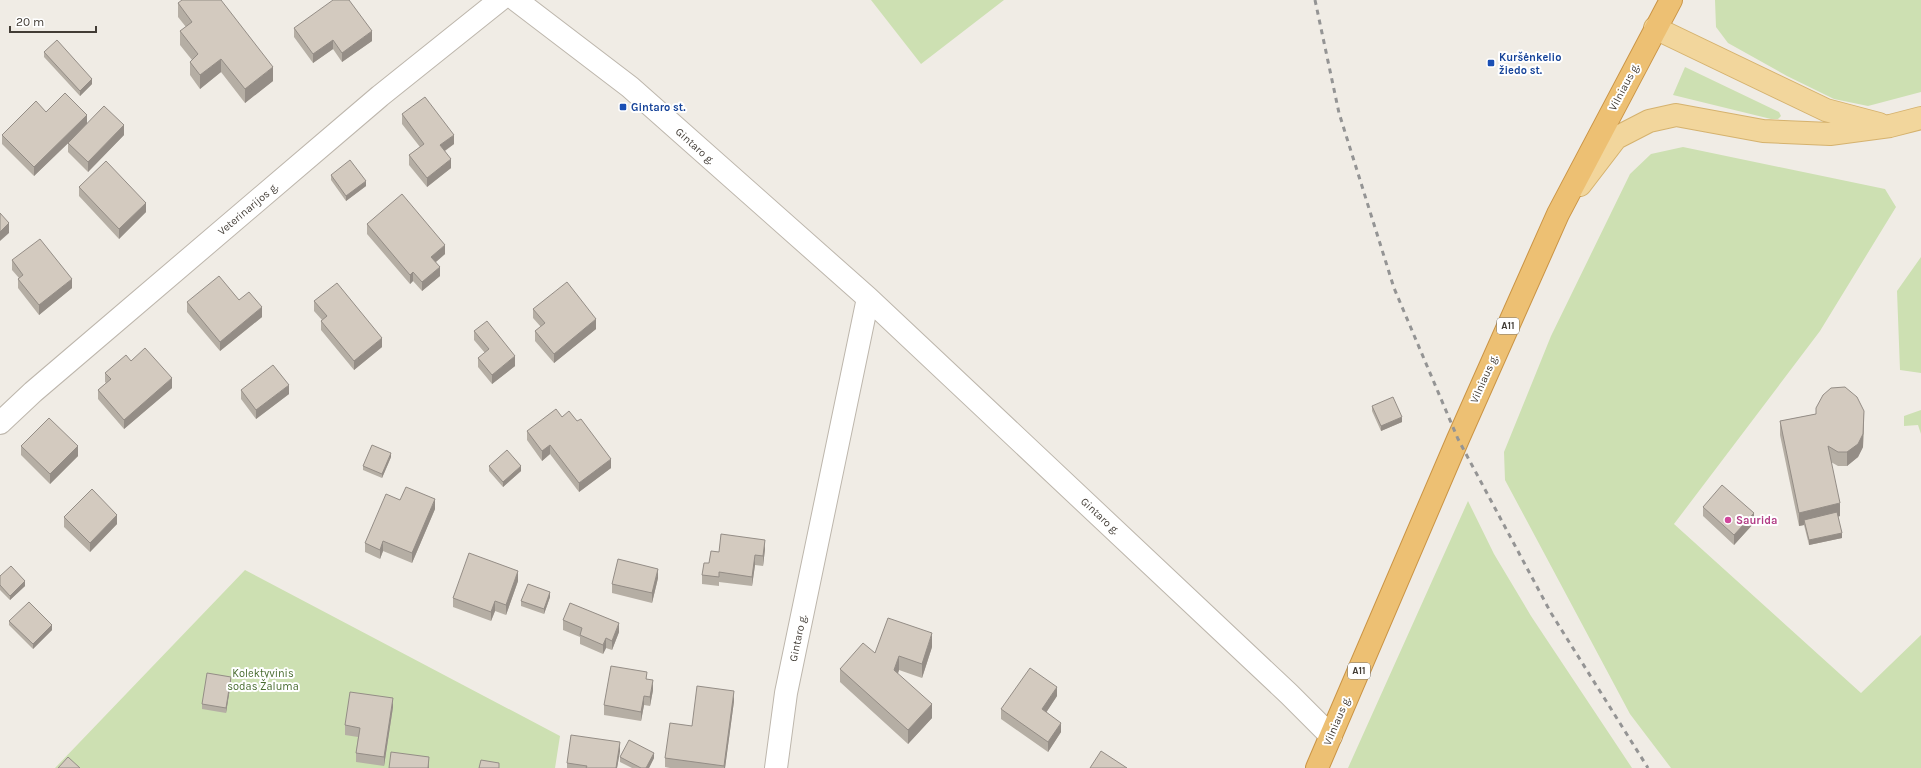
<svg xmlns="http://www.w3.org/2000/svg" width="1921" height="768" font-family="Karla,sans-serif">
<rect width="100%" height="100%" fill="#f0ece5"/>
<path fill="#cde0b2" d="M871 0H1004L921 64Z
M1715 0H1921V92L1868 106 1834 99 1787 76 1728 43 1716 27Z
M1685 67 1779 112 1781 116 1778 119H1771L1673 95Z
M1683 147 1885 189 1896 207 1820 331 1674 524 1861 693 1921 635V768H1671L1630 714 1505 480 1504 452 1551 336 1630 174 1651 154Z
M1921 257V373L1900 370 1897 291Z
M1921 384V434L1918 425 1904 426V416L1921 410Z
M1468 501 1494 554 1531 616 1632 768H1348Z
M245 570 560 736 555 768H55Z"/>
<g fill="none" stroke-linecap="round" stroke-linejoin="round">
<g stroke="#bdb6ac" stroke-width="24">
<path id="minor" d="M516 0 630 87 868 298 1289 694 1331 736
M0 423 33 392 380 96 500 0
M776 768 786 693 868 298"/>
</g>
<g stroke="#d5b26e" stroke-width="24">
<path id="major" d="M1655 28 1826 110 1879 124
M1580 185 1616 138 1649 121 1676 115 1763 131 1830 134 1890 126 1921 118"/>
</g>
<g stroke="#ca9445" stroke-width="24">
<path id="highway" d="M1317 768 1458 439 1558 214 1671 0"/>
</g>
<use href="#minor" stroke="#fff" stroke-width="22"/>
<use href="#major" stroke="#f2d69c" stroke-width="22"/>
<use href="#highway" stroke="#edc073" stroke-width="22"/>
<path stroke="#949494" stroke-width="3" stroke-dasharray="5 5" stroke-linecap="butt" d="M1315 0 1339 113 1394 288 1458 439 1551 613 1648 768"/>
</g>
<path fill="#b5aea4" d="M178 3 273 81 245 103 221 72 200 89 190 75V62L192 60 180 45V31L186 27 178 17Z
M294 28 372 41 342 62 333 49 313 63 294 37Z
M44 52 92 84 80 96 44 57Z
M46 112 87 123 124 135 88 172 68 152V143L34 176 2 144V135Z
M402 114 454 144 445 151 451 168 427 187 409 165V155L420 147 402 124Z
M331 175 366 186 346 201 331 180Z
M79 187 146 212 119 239 79 196Z
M367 224 445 254 436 262 440 276 422 291 413 281 410 284 367 234Z
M12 260 72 288 39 315 18 288V279L19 278 12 270Z
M239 300 262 317 220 351 187 312V302Z
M314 301 382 347 354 370 321 330V321L322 320 314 311Z
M533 309 596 329 554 363 535 341V331L541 327 533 318Z
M474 331 515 366 492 384 478 367V358L485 353 474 340Z
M131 361 172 388 124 429 98 399V390L106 383 105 382V373Z
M241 390 289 394 256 419 241 399Z
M1372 406 1402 422 1381 431 1372 411Z
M1816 414 1864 424 1863 447 1858 457 1847 466H1838L1831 462 1840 516 1838 517 1842 538 1809 545 1804 525 1799 526 1780 435V421Z
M562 417 611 468 579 492 550 454 542 461 527 440V431Z
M21 446 78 456 50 484 21 455Z
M391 457 382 478 363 470V466Z
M489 466 521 471 503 487 489 471Z
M400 500 435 509 412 563 383 551 380 559 365 552V543Z
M1703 507 1754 523 1734 545 1703 516Z
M64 517 117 524 90 552 64 527Z
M765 549 763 566 755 565 752 586 719 582V586L702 584V575L709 563 719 552Z
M0 576 25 586 10 600 0 590Z
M658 578 652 603 612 593V584Z
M518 581 506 615 495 611 491 621 453 607V598Z
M550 597 544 614 521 606V601Z
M563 620 619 632 612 650 606 648 603 654 580 644V637L563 630Z
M9 621 52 630 33 649 9 625Z
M932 647 922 678 899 670 898 674 932 718 908 744 840 682V669Z
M647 679 653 690 650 706 644 705 641 721 604 715V705Z
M231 682 226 713 202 709V704Z
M1057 696 1046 712 1061 732 1048 752 1001 719V709Z
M734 701 725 768H670L665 767V758L692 726Z
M393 707 384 766 356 762V753L358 737 345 735V725Z
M620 751 617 768H567V763Z
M620 757 654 758 649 768H632L620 762Z"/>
<path fill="#948d86" d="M372 31V41L342 62V53Z
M333 40V49L313 63V54Z
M221 59V72L200 89V75Z
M273 67V81L245 103V89Z
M92 79V84L80 96V91Z
M87 115V125L34 176V167Z
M124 125V135L88 172V162Z
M454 135V144L440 154V145Z
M451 159V168L427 187V178Z
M366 181V186L346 201V196Z
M146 203V212L119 239V229Z
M9 223V233L0 241V232Z
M445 245V254L431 266V257Z
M440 267V276L422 291V282Z
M413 272V281L410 284V275Z
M72 279V288L39 315V305Z
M262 307V317L220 351V342Z
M596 319V329L554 363V354Z
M382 338V347L354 370V361Z
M515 356V366L492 384V375Z
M172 378V388L124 429V420Z
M289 385V394L256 419V410Z
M1864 411 1863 447 1858 457 1847 466V452Z
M1402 417V422L1381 431V426Z
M550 445V454L542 461V451Z
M78 446V456L50 484V474Z
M391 453V457L382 478V474Z
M611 459V468L579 492V483Z
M521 466V471L503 487V482Z
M435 499V509L412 563V553Z
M1840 503V516L1805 525 1804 520V525L1799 526V513Z
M1754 513V523L1734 545V535Z
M117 515V524L90 552V543Z
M1842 533V538L1809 545V540Z
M765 540V549L763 566V556Z
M383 541V551L380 559V550Z
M755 555V565L752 586V577Z
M658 569V578L652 603V593Z
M518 571V581L506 615V605Z
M25 581V586L10 600V596Z
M550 592V597L544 614V609Z
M495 601V611L491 621V612Z
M619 623V632L612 650V641Z
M52 625V630L33 649V644Z
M932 633V647L922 678V664Z
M606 638V648L603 654V645Z
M899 656V670L894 684V670Z
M231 677V682L226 713V708Z
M653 680V690L650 706V697Z
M1057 687V696L1042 719V709Z
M734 691V701L725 768H724Z
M644 696V705L641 721V712Z
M393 698V707L384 766V757Z
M932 704V718L908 744V730Z
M1061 723V732L1048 752V742Z
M620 742V751L617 768H616Z
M654 753V758L649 768H646Z
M429 757V768H428Z"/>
<path fill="#d3cabf" stroke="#948d86" d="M182 0H221L273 67 245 89 221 59 200 75 190 62 198 54 180 31 192 22 178 3Z
M333 0H349L372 31 342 53 333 40 313 54 294 28Z
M57 40 92 79 80 91 44 52Z
M65 93 87 115 34 167 2 135 36 101 46 112Z
M425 97 454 135 440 145 451 159 427 178 409 155 424 144 402 114Z
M104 106 124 125 88 162 68 143Z
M350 160 366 181 346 196 331 175Z
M106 161 146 203 119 229 79 187Z
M402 194 445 245 431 257 440 267 422 282 413 272 410 275 367 224Z
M0 213 9 223 0 232Z
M40 239 72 279 39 305 18 279 23 275 12 260Z
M219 276 239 300 249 292 262 307 220 342 187 302Z
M567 282 596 319 554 354 535 331 545 323 533 309Z
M337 283 382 338 354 361 321 321 327 316 314 301Z
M487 321 515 356 492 375 478 358 489 349 474 331Z
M145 348 172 378 124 420 98 390 111 379 105 373 126 355 131 361Z
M273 365 289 385 256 410 241 390Z
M1845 387 1857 397 1864 411 1863 434 1858 444 1847 452H1838L1828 446 1840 503 1799 513 1780 421 1816 414V408L1823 395 1831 388Z
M1393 397 1402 417 1381 426 1372 406Z
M556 409 562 417 569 411 577 421 581 419 611 459 579 483 550 445 542 451 527 431Z
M49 418 78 446 50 474 21 446Z
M372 445 391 453 382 474 363 466Z
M507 450 521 466 503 482 489 466Z
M1722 485 1754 513 1734 535 1703 507Z
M406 487 435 499 412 553 383 541 380 550 365 543 386 494 400 500Z
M92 489 117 515 90 543 64 517Z
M1837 512 1842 533 1809 540 1804 520Z
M721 534 765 540 763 556 755 555 752 577 719 572V577L702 575 704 563H709L711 551 719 552Z
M469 553 518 571 506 605 495 601 491 612 453 598Z
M618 559 658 569 652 593 612 584Z
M11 566 25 581 10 596 0 585V576Z
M528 584 550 592 544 609 521 601Z
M29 602 52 625 33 644 9 621Z
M570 603 619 623 612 641 606 638 603 645 580 635 582 628 563 620Z
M888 618 932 633 922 664 899 656 894 670 932 704 908 730 840 669 863 643 875 653Z
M611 666 647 672 646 679 653 680 650 697 644 696 641 712 604 705Z
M1030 668 1057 687 1042 709 1061 723 1048 742 1001 709Z
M207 673 231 677 226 708 202 704Z
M697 686 734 691 724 766 665 758 670 723 692 726Z
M350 692 393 698 384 757 356 753 360 728 345 725Z
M571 735 620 742 616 768H586L587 766 567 763Z
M629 740 654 753 646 768H641L620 757Z
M1101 751 1127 768H1090Z
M391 752 429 757 428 768H389Z
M68 757 80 768H58Z
M481 760 499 763V768H479Z"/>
<g fill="#1a4fb4" stroke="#fff" stroke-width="1.5">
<rect x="1487" y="59" width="8" height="8" rx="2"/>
<rect x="619" y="103" width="8" height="8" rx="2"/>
</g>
<circle fill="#d1479c" stroke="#fff" stroke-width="1.5" cx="1728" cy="520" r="4"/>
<g text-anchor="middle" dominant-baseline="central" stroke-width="4" stroke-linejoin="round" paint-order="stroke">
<g fill="#fff" stroke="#7b7672" stroke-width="1">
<rect x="1497" y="318" width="22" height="16" rx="3"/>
<rect x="1348" y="663" width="22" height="16" rx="3"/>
</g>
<g font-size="10" font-weight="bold" fill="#423c35">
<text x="1508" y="326">A11</text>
<text x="1359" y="671">A11</text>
</g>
<g font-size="11" font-weight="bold" fill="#164399" stroke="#fff" text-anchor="start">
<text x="1499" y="57">Kuršėnkelio<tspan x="1499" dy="13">žiedo st.</tspan></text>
<text x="631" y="107">Gintaro st.</text>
</g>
<g font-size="11" fill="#423c35" stroke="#fff">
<text transform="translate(1624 87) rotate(-62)">Vilniaus g.</text>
<text transform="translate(695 146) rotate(42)">Gintaro g.</text>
<text transform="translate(248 209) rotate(-40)">Veterinarijos g.</text>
<text transform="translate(1484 379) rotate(-66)">Vilniaus g.</text>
<text transform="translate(1100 516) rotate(43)">Gintaro g.</text>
<text transform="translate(798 638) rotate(-78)">Gintaro g.</text>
<text transform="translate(1337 721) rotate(-67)">Vilniaus g.</text>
</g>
<g font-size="11" font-weight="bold" fill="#b23c85" stroke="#fff" text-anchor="start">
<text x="1736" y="520">Saurida</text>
</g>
<g font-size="11" fill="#496c30" stroke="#fff">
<text x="263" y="673">Kolektyvinis<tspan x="263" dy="13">sodas Žaluma</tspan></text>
</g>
</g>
<path d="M10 26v6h86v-6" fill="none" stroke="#423c35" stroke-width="2"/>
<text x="16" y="26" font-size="12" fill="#423c35" stroke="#ffffff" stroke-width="3" paint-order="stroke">20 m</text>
</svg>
